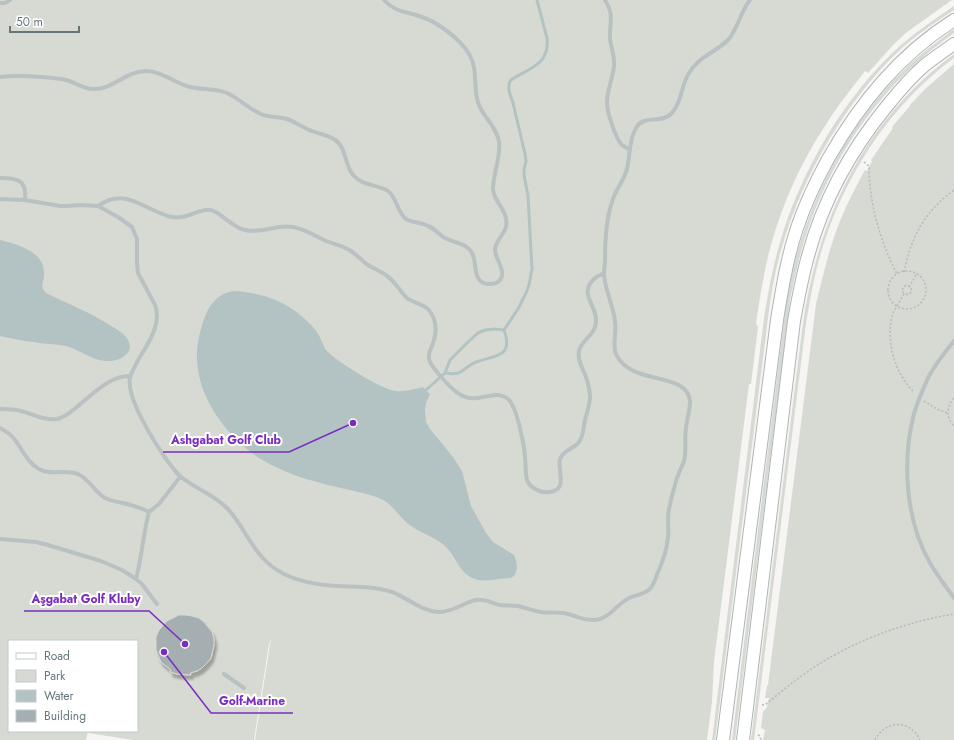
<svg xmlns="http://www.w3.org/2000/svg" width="954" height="740" font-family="Jost,sans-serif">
<defs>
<filter id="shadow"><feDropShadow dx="2.5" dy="4.5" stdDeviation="1" flood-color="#0004"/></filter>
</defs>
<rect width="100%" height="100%" fill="#f6f5f3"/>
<path fill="#d7dad2" d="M0 0H952L907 32 894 44 868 73 865 71C852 88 838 105 827 123 802 160 783 202 771 245 764 270 760 297 756 323L758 327 751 384H749L714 662 712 702 707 740H255L271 638 269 644 254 740H133L88 733 89 731H137V641H9V731H88L86 740H0Z
M954 6V10C937 21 919 33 903 47 848 97 802 176 782 247 775 270 771 294 768 318L715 740H712L764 318C768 294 772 270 779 246 799 174 844 96 900 46 917 31 936 18 954 6Z
M954 29V33C885 81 835 150 808 229 800 252 795 276 790 300L735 740H732L784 321C787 297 791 273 798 250 818 183 854 118 905 69 920 54 937 42 954 29Z
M954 54V58C894 102 850 167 826 237 816 265 811 294 806 323L754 740H751L803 323C819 215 865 120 954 54Z
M954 64V740H763L765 730 761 728 763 712 767 707 769 698H765L767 686 768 685 816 304C823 276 829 248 840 221 847 203 856 187 865 170L867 171 872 161 871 160 893 128 892 127 910 106V105L925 89Z"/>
<path fill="#b3c3c4" d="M0 240C18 245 46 251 44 276 43 284 40 286 46 293 68 304 90 312 111 326 116 329 122 332 126 337 137 351 122 361 109 361 93 362 81 350 66 346 55 344 44 344 33 342 22 341 11 338 0 336Z
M234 291C256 292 281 299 299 314 305 319 312 325 316 331 321 337 322 344 326 350 336 361 382 390 396 391 405 392 415 389 423 387L430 394 426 403 425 410 426 422 430 429 453 457 462 471 471 506 486 533 493 542 514 555 516 560 517 568 515 575 511 578C499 578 486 583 475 579 460 574 457 559 447 548 438 538 422 534 411 526 401 519 395 508 385 501 375 495 362 493 350 490 335 487 321 483 306 479 290 474 274 467 259 458 218 430 185 380 201 329 206 311 213 294 234 291Z"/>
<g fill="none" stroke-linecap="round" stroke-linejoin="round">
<path stroke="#b3c3c4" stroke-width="3" d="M445 373C465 376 461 368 476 362 495 355 514 358 504 330
M426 390 445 373 450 360 468 342 478 333 485 330 495 329 504 330 518 309 526 293 529 285 532 269 528 196 524 175V170L526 161 525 154 513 103 509 91V83L511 80C529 68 550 65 547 38L537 0"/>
</g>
<path fill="#a5afb1" stroke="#d7d7d5" filter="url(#shadow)" d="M179 615H186L192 616 199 618 204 622 212 632 214 639V645L211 658 207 663 202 668 197 671 190 673 191 675 177 674 170 672 171 670 161 662 156 650V637L159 630 167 621Z"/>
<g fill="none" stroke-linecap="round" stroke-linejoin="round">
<g stroke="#adb5b7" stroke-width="14">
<path id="secondary" d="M723 740 777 320C782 289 787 258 797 228 805 204 816 181 828 159 860 103 899 55 954 20
M743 740 794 321C798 299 802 277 808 256 823 200 851 150 887 106 899 91 911 77 925 65 934 58 944 51 954 44"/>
</g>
<path stroke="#b5babb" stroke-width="1.5" stroke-dasharray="2 2" stroke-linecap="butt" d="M864 162 869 166C869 203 880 241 897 274
M888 290a19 19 0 1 1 38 0a19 19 0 1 1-38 0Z
M904 272C911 237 925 211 954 190
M902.5 290a4.5 4.5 0 1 1 9 0a4.5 4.5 0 1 1-9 0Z
M909 287 916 275
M904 294C901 300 896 307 893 313 885 339 894 373 914 392
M954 398C946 407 946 418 954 426
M924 401 937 409 947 413
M762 705 766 704C780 693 794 681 810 670 851 642 904 622 954 614
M758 735 760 736 761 740
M875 740C885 720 910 719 920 740"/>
<path stroke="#bac1c2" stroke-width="4" d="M605 0C615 16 609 23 610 39 611 48 615 56 614 66 613 78 607 90 607 102 607 113 615 137 622 145 625 147 627 148 630 150
M0 3H5L10 0
M0 77C15 75 28 76 42 77 50 78 58 78 66 80 75 82 83 89 93 89 112 90 126 71 146 71 162 71 174 83 190 87 202 90 215 88 227 93 240 99 250 110 263 115 271 117 279 117 287 119 296 122 303 128 312 131 320 134 327 135 334 139 347 147 344 166 354 176 363 186 377 184 388 191 397 198 397 212 406 219 412 223 421 222 428 226 434 228 438 233 443 237 450 241 458 242 465 246 482 255 468 280 487 284 490 284 493 284 496 283 511 275 494 259 495 249 497 237 509 232 506 219 505 208 493 200 493 189 493 173 501 158 499 142 497 127 484 118 479 105 472 89 479 70 469 54 460 39 439 23 422 17 406 11 396 13 384 0
M0 178C18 178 27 180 25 200
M0 199 25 200 60 206H66L81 205 98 206 118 217 132 227 137 239V263L138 273 155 305C162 324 148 344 138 360 136 365 132 371 130 377 126 398 152 438 164 456 169 463 175 472 181 477 196 489 213 494 227 508 248 530 253 559 284 574 300 582 319 585 337 586 356 587 375 586 392 592 408 598 421 611 438 612 455 613 468 598 482 600 488 600 494 604 500 605 506 606 512 605 518 606 526 608 533 611 541 612 548 613 556 612 564 613 574 615 584 621 595 620 609 619 617 604 629 598 636 595 645 594 650 589 654 585 656 577 658 572 663 561 667 549 668 537 669 527 667 518 669 509 671 499 674 488 677 478 679 472 682 467 684 461 687 450 684 439 686 428 687 419 690 411 690 401 687 370 631 387 616 354 612 345 617 331 615 321 613 305 605 290 604 274 604 269 605 264 605 259 605 240 606 220 612 202 615 190 624 181 627 169 630 156 629 139 636 128 644 114 661 124 671 114 682 103 681 85 689 73 698 57 716 52 728 40 738 29 740 12 750 0
M98 206C126 186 143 210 172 217 187 220 199 208 211 210 222 213 231 227 245 230 261 234 277 224 293 227 305 229 315 236 326 241 334 244 343 246 351 251 357 255 362 261 368 265 374 269 381 271 387 276 396 282 400 292 408 299 415 303 422 304 428 309 438 320 437 333 432 346 430 351 428 354 429 359 430 366 448 385 454 390 476 410 492 386 508 399 517 406 524 445 525 457 526 464 525 473 527 480 530 488 540 493 549 492 569 490 557 471 560 459 563 450 574 449 579 442 584 436 583 427 585 420 587 413 589 406 590 398 590 391 588 383 586 377 583 369 577 360 579 351 582 339 596 335 596 321 597 306 579 294 593 280 596 277 599 275 604 273
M954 341C945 352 936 363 929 376 923 389 916 404 913 418 902 464 906 521 930 563 937 575 946 587 954 598
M0 409C7 409 14 409 21 411 33 414 45 421 57 419 66 417 72 411 78 406 93 394 110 375 131 376
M0 428C21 437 21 459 39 469 50 476 64 469 78 474 89 479 95 492 105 498 111 501 117 502 123 503 132 505 141 508 149 512
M0 539 36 542 48 545 101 561 122 570 136 579 141 583 157 604
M136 579C142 557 143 534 149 512L159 504 180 477
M224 674 244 688"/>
<use href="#secondary" stroke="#fff" stroke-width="12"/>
</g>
<path fill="none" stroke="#7b2cbf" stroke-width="1.5" d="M353 423L289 452H163M185 644L149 611H24M164 652L211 713H293"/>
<g fill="#7b2cbf" stroke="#fff" stroke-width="1.5">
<circle cx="353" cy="423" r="4"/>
<circle cx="185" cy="644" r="4"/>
<circle cx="164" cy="652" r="4"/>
</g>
<g font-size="12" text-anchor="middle" font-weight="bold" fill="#7b2cbf" stroke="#fff" stroke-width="4" stroke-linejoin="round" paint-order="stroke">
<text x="226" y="444">Ashgabat Golf Club</text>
<text x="86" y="603">Aşgabat Golf Kluby</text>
<text x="252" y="705">Golf-Marine</text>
</g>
<rect x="8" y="640" width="130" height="92" fill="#ffffff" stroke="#c1c9ca"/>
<rect x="16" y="653" width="20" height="6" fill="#ffffff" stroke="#c1c9ca"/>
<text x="44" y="660" font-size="12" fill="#63777b">Road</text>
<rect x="16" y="670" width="20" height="12" fill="#d7dad2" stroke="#c1c9ca"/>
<text x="44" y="680" font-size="12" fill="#63777b">Park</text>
<rect x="16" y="690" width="20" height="12" fill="#b3c3c4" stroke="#c1c9ca"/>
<text x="44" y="700" font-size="12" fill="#63777b">Water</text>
<rect x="16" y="710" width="20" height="12" fill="#a5afb1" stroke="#c1c9ca"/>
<text x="44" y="720" font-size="12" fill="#63777b">Building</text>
<path d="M10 26v6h69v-6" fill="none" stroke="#63777b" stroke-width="2"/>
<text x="16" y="26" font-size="12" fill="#63777b" stroke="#ffffff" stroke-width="3" paint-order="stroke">50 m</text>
</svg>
